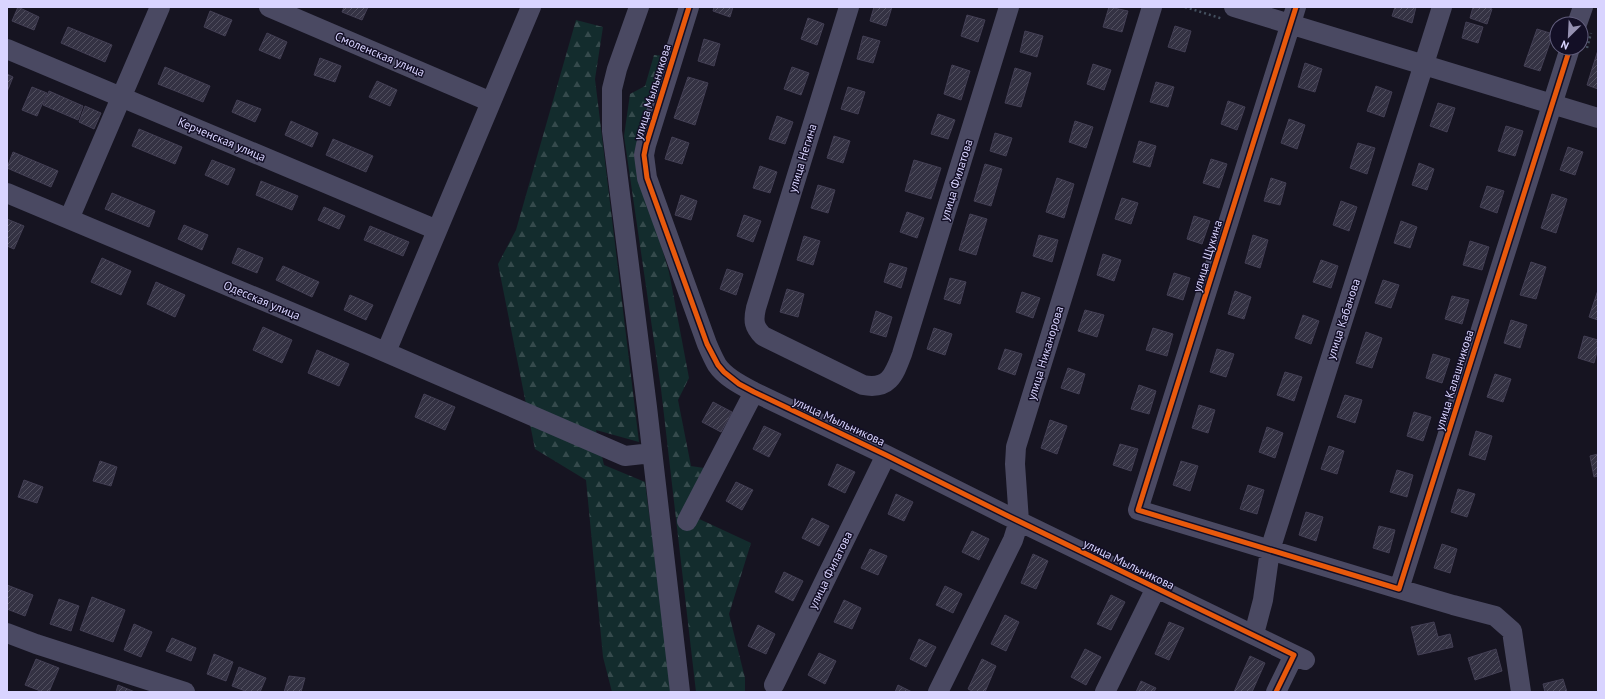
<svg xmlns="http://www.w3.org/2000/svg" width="1605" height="699" font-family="'PT Sans',sans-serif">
<defs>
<pattern id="forest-firs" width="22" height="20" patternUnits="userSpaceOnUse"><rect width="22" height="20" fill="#132c2d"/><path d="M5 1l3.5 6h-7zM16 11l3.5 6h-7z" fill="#354a4c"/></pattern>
<pattern id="building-hatch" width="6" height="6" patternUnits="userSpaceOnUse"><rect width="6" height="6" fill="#343243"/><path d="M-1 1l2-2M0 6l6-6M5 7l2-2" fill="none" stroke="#514f5f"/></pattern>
</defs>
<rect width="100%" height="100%" fill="#161421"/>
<path fill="url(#forest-firs)" d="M576 20 603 27 595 79 639 442 596 430 604 465 645 482 672 692H612L603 657 586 480 535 449 498 264 516 230Z
M654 55 666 56 634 155 669 272 689 378 678 400 691 466 704 468 695 517 751 543 729 614 745 678V692H696L661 389 624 136 630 94 645 86Z"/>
<path fill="url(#building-hatch)" stroke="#433f54" d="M18 7 39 17 34 30 12 21Z
M344 7H368L362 20 342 12Z
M714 7H733L730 17 713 11Z
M874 7H892L886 26 870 21Z
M1109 7 1128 11 1122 32 1103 27Z
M1395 7H1416L1412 23 1392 16Z
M1473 7H1487L1492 9 1487 24 1470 18Z
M210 11 232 20 225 36 204 27Z
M967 15 985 20 978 42 961 36Z
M808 18 824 24 817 45 801 39Z
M1466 22 1483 27 1478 43 1462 38Z
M1175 26 1191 31 1185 52 1168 47Z
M68 27 112 45 105 62 61 43Z
M1537 29 1553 34 1540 71 1524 66Z
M1025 31 1043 36 1037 57 1020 52Z
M267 33 287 42 280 59 259 50Z
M863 36 880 41 873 63 857 59Z
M704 39 720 44 714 66 698 61Z
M1598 50V89L1587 85Z
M320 58 341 66 335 82 314 75Z
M1305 63 1322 69 1315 92 1298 87Z
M1093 64 1111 70 1104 90 1087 84Z
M952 65 970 71 961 100 944 94Z
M165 67 210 86 203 102 158 84Z
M792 67 809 73 801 95 784 89Z
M1015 68 1031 73 1021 107 1005 103Z
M7 74 13 77 7 92Z
M688 77 708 83 695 125 674 118Z
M377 81 397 90 390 106 369 97Z
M1156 82 1174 87 1168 107 1150 102Z
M1376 86 1392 92 1384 117 1367 111Z
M32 87 47 93 37 116 22 110Z
M848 87 865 92 858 114 841 109Z
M49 91 83 106 78 120 43 105Z
M237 100 261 109 255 122 232 112Z
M1228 101 1245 107 1237 130 1221 124Z
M1438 103 1455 108 1447 132 1430 126Z
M85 106 101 113 94 129 79 122Z
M938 114 955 120 948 139 931 134Z
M777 116 793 122 785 144 769 139Z
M1289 119 1305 125 1297 149 1281 143Z
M291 121 318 133 312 147 285 135Z
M1075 121 1093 127 1086 148 1069 142Z
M1506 126 1523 131 1515 156 1498 151Z
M139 129 182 147 175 164 132 146Z
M995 133 1012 138 1006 156 990 151Z
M834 136 850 141 843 163 827 158Z
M672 137 689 143 682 164 665 159Z
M333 139 373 156 366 172 326 155Z
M1139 141 1156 146 1150 167 1133 162Z
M1358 143 1375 148 1367 174 1350 168Z
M1568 147 1583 152 1575 175 1560 170Z
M13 152 58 171 51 187 7 168Z
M1211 159 1227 164 1219 188 1203 183Z
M212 160 235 169 228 185 205 175Z
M914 160 941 168 931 199 905 191Z
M1419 163 1434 169 1427 190 1412 185Z
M985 164 1002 169 991 206 974 201Z
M760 166 777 172 770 193 753 188Z
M1057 178 1074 184 1064 218 1046 212Z
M1271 178 1286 183 1280 205 1264 201Z
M261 181 298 196 292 210 256 195Z
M818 185 835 190 828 213 811 208Z
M1487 186 1504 191 1497 213 1480 207Z
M112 193 155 211 149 227 105 209Z
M1552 194 1567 199 1556 233 1541 228Z
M681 195 697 201 691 220 675 215Z
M1122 198 1138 203 1131 224 1115 219Z
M1341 201 1357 207 1349 231 1333 225Z
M324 207 345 216 339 229 318 220Z
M907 212 924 218 917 238 900 232Z
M970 214 987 219 976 255 959 250Z
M744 215 761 221 753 242 737 236Z
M1194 216 1210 221 1202 244 1187 239Z
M7 219 24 226 14 249 7 246Z
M1401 221 1417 227 1410 248 1394 243Z
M184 225 208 235 202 250 178 239Z
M370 226 409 242 403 256 364 240Z
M1039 235 1058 240 1052 262 1033 256Z
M1253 235 1268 240 1260 268 1245 263Z
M804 236 820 241 813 265 797 260Z
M1470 241 1489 247 1482 270 1463 265Z
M238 248 263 258 257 273 232 263Z
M1103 254 1121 260 1114 281 1097 275Z
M102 258 131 271 121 295 91 282Z
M1321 260 1338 266 1331 288 1313 282Z
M1531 262 1546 267 1536 299 1520 295Z
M890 263 907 268 901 288 884 282Z
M283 266 319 282 312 297 276 280Z
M727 269 743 274 736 295 720 289Z
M1174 273 1190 278 1183 300 1167 295Z
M950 278 966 282 960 304 944 299Z
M1383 280 1399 285 1391 308 1375 303Z
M156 282 185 295 175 317 147 304Z
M787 289 804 294 798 317 780 312Z
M1598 290V320L1589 317Z
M1235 291 1251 297 1244 319 1228 314Z
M1022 292 1040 298 1033 318 1016 312Z
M350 295 373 305 366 320 344 310Z
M1452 296 1469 300 1462 324 1445 319Z
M1085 310 1104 315 1097 337 1078 331Z
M876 311 892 317 886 337 870 332Z
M1303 315 1319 321 1311 344 1295 338Z
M1511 320 1527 325 1520 348 1504 343Z
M263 327 292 340 282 363 253 350Z
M934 328 952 334 945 355 927 349Z
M1153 328 1173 334 1167 356 1146 350Z
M1366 332 1382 338 1372 368 1356 363Z
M1584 336 1598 340V348L1594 363 1578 358Z
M1005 349 1022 354 1015 375 998 369Z
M1217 349 1234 354 1226 377 1210 372Z
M317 350 349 364 339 386 308 373Z
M1433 354 1450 359 1442 383 1426 378Z
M1068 368 1085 374 1079 394 1061 388Z
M1285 372 1302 377 1294 401 1277 395Z
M1495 374 1511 379 1503 402 1487 397Z
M1139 385 1156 391 1149 414 1131 409Z
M424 394 455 407 445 430 415 417Z
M1345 395 1362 400 1355 423 1337 417Z
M713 402 732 412 721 432 702 422Z
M1199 405 1215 410 1208 433 1192 428Z
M1414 412 1431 417 1423 441 1407 436Z
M1050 420 1067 426 1057 454 1041 448Z
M764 426 781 434 769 457 753 449Z
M1267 427 1283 433 1275 458 1259 452Z
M1476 431 1492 436 1485 460 1469 455Z
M1120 444 1138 449 1131 471 1113 465Z
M1329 446 1344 451 1337 474 1321 469Z
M1598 454V476L1594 477 1590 456Z
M100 461 117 467 111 486 93 481Z
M1181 461 1198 466 1190 491 1173 485Z
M837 464 855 472 845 493 828 485Z
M1397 470 1413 475 1407 497 1390 492Z
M24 480 43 487 37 503 18 497Z
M736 482 753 490 742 510 726 501Z
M1248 485 1264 490 1257 514 1240 509Z
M1458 489 1475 494 1467 517 1451 512Z
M896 494 913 502 904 521 888 514Z
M1306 512 1323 517 1316 541 1299 535Z
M812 518 829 526 819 546 802 538Z
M1379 526 1395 530 1389 553 1373 548Z
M972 531 989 539 979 560 962 552Z
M1442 544 1457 549 1450 573 1434 568Z
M870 549 887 556 878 575 861 568Z
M1033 554 1048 561 1036 589 1021 583Z
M784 572 803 581 793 601 775 592Z
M7 585 33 595 25 616 7 609Z
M945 586 962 594 953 613 936 605Z
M1111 595 1125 602 1111 630 1097 624Z
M92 597 125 610 113 642 80 630Z
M59 599 79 606 71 631 50 624Z
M844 600 861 608 852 629 834 622Z
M1005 615 1019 622 1006 651 991 644Z
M1169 622 1184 628 1169 660 1155 654Z
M1434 622 1438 637 1450 634 1453 647 1418 655 1411 627Z
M134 624 152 632 141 657 124 650Z
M758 625 775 634 766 654 748 646Z
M172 638 196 648 191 661 166 651Z
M919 639 936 647 926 667 910 659Z
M1085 649 1101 657 1086 685 1071 677Z
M1496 649 1502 671 1475 680 1468 658Z
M819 653 836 661 825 684 808 675Z
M214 654 233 662 226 681 207 674Z
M1250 656 1265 663 1252 692H1234Z
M36 659 59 668 49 692H43L25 685Z
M982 659 996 666 985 692H974L968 689Z
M239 667 266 678 260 692H248L232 686Z
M289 676 305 678 301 692H284Z
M1563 679 1567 692H1545L1543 684Z
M1141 681 1156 688 1154 692H1136Z
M118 685 135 692H116Z
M898 685 912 692H895Z"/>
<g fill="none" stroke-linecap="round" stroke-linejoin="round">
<path stroke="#44505f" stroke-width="2.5" stroke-dasharray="2 3" stroke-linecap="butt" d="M1185 7 1223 19
M1587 48 1591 33"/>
<path stroke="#4a4962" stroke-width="20" d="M269 7 491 102
M639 7 617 69 612 89V131L647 407 680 692
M689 7 646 145 644 155 647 178 707 344C710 351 713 358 717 365 725 377 741 385 754 392L886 455 1008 516 1305 660
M849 7 756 308C753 321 754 327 763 336L863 385C889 390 894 375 902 354L1009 7
M1234 7 1598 118
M1296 7 1138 510 1399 589 1570 48
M1577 24 1583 7
M7 49 437 230
M7 193 369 345 625 456 652 453
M69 219 160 7
M386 352 531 7
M687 521 754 392
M1399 589 1453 605 1495 616 1512 631 1521 692
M7 633 36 644 185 692
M1254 634 1263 600 1270 550 1442 7
M774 685 886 455
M938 692 1013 540 1019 521 1015 464 1016 447 1152 7
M1105 692 1156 588
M1276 692 1294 655"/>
<g stroke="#130f26" stroke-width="8">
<path id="cycleway" d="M689 7 646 145 644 155 647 178 707 344 718 365 724 372 739 384 754 392 886 455 1008 516 1294 655 1276 692
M1296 7 1138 510 1399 589 1570 48"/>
</g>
<use href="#cycleway" stroke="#e8590c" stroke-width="5"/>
</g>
<g text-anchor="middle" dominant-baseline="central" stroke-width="3" stroke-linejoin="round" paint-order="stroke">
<g font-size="12" fill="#d9d4ff" stroke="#130f26">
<text transform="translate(380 54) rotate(23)">Смоленская улица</text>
<text transform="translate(652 92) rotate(-73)">улица Мыльникова</text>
<text transform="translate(222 139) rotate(23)">Керченская улица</text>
<text transform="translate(802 158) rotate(-73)">улица Негина</text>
<text transform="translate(956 180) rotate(-73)">улица Филатова</text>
<text transform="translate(1207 256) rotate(-73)">улица Щукина</text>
<text transform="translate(262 300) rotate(23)">Одесская улица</text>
<text transform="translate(1343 319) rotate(-72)">улица Кабанова</text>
<text transform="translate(1045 353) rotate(-73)">улица Никанорова</text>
<text transform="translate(1454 380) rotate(-73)">улица Калашникова</text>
<text transform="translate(839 421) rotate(25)">улица Мыльникова</text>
<text transform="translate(1129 564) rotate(26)">улица Мыльникова</text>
<text transform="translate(830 570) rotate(-64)">улица Филатова</text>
</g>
</g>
<rect width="1605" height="699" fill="none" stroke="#d9d4ff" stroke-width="16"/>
<g transform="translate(1569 36) rotate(204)"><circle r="19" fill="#130f26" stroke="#625e7d"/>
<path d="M0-3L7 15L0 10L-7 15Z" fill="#9591b1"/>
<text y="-6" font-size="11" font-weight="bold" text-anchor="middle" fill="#d9d4ff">N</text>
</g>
</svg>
